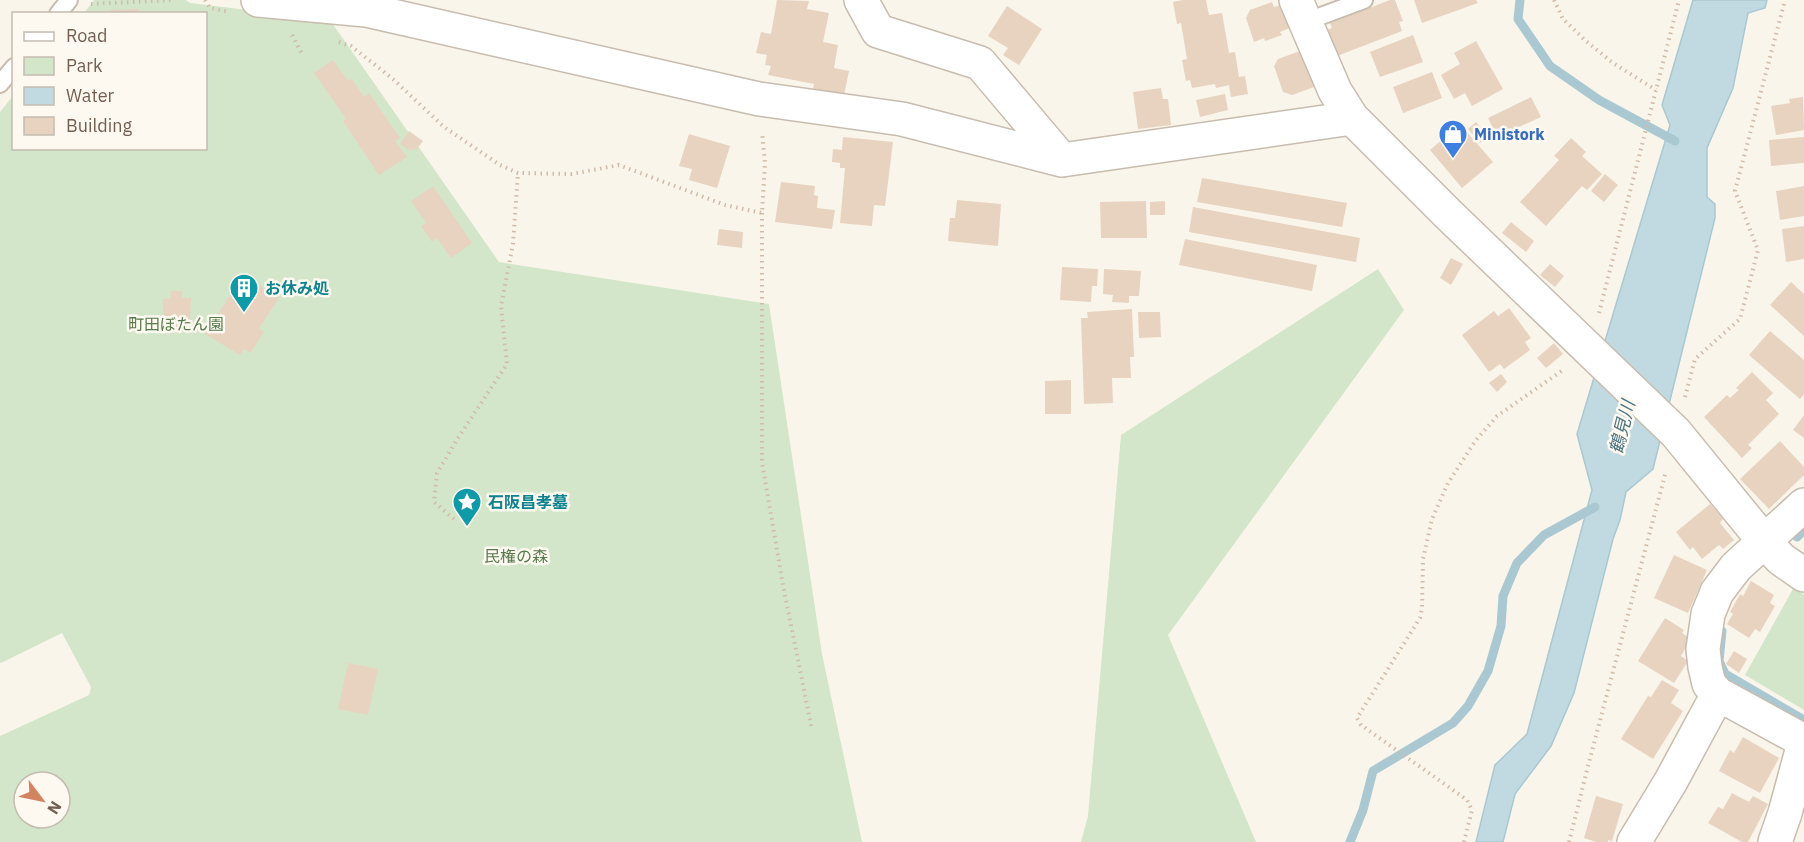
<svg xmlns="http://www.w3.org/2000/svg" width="1804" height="842" font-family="'IBM Plex Sans','Noto Sans JP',sans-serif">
<rect width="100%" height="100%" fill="#faf5ea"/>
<path fill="#d3e6ca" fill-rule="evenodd" d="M94 0H186L190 3 330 20 499 262 769 304 822 654 862 842H0V736L89 695 91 687 62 633 1 663 0 662V112L13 96 14 148H206V14L84 13ZM24 782H60V818H24Z
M1378 269 1404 310 1168 635 1256 842H1081L1088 816 1121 435Z
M1794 587 1804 595V710L1745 675Z"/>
<path fill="#c1dae1" stroke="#a9c8d2" stroke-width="1.5" d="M1693 0H1767L1765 8 1748 13 1733 88 1707 148V197L1715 204V218L1653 469 1626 492 1620 520 1613 539 1574 693 1551 746 1515 794 1503 842H1476L1495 765 1527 734 1592 490 1577 434 1670 125 1662 105Z"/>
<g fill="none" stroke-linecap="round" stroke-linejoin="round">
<path stroke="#a9c8d2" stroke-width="9" d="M1520 0 1518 19 1550 66 1599 100 1675 141
M1797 537 1804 530
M1722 631 1719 661 1725 674 1804 720
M1350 842 1363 810 1373 771 1453 723 1468 706 1488 671 1501 626 1503 596 1517 563 1544 535 1595 507"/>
</g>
<path fill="#e7d3c0" d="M777 0 809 1 807 9 829 13 823 42 838 45 834 68 849 71 844 95 813 90 814 84 768 75 771 66 765 65 767 55 756 53 761 32 771 34Z
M1183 0H1206L1209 15 1222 13 1229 53 1235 52 1239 77 1245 76 1248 94 1231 97 1229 85 1216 88 1215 84 1192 88 1190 80 1186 81 1182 60 1187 59 1181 23 1177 24 1173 2Z
M1390 0H1395L1403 21 1399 22 1402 31 1337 56 1327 30 1332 28 1330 23Z
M1414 0H1476L1478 3 1422 23Z
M1272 2 1274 7 1281 5 1290 28 1280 32 1282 35 1265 41 1264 38 1254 42 1246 18 1250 10Z
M1007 6 1042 29 1019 65 1003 55 1008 48 988 36Z
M139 9V14H110V10Z
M1413 35 1423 62 1380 77 1370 52Z
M1476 41 1503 89 1472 106 1465 93 1454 99 1441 75 1460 64 1454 53Z
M1300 51 1314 87 1292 95 1283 92 1274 66 1278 59Z
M333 60 348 81 352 79 364 97 369 93 400 138 395 141 407 157 379 175 343 121 346 119 314 73Z
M1432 72 1442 98 1403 113 1393 87Z
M1161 88 1163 99H1168L1171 125 1138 129 1133 92Z
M1225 94 1228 110 1200 117 1196 100Z
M1531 97 1541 117 1497 137 1488 118Z
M1803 97 1804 130 1776 135 1771 106 1790 103 1789 99Z
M1476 122 1488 135 1480 143 1468 129Z
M1460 124 1493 162 1462 188 1430 150Z
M409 131 423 141 417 149 409 150 400 144Z
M689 134 730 146 717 188 689 180 692 169 679 166Z
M843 137 893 142 885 206 874 205 872 226 840 223 845 168H840V163L832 162 833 149 842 150Z
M1804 137V163L1771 166 1769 140Z
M1571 138 1586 152 1582 156 1602 174 1587 190 1582 186 1546 226 1520 202 1559 160 1554 156Z
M1605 174 1618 185 1604 202 1591 191Z
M1202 178 1347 203 1342 227 1197 202Z
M781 182 815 186 814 195 818 196 817 208 835 210 832 229 775 222Z
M433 186 472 243 451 258 437 238 432 242 421 226 426 223 411 201Z
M1804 186V216L1780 220 1776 191Z
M957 200 1001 204 998 246 948 241 950 218H955Z
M1146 201 1147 238H1101L1100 202Z
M1165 201V215H1150V202Z
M1193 207 1360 238 1356 262 1189 232Z
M1511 222 1534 241 1526 252 1502 233Z
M1804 226V259L1786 262 1782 229Z
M719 229 743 232 742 248 717 245Z
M1185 239 1317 265 1312 291 1179 265Z
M1451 258 1463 264 1451 285 1440 278Z
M1550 264 1564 276 1555 287 1540 275Z
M1062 267 1098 269 1097 286H1092L1091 302 1060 300Z
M1104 269 1141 271 1139 296H1129V303L1112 302 1113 295 1103 294Z
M243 275 279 298 259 328 264 332 250 353 244 349 240 355 205 334Z
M1791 282 1804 294V336L1770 305Z
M171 291H182V298H191L190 322H181V329L173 328V321H163V299H170Z
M1509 308 1531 338 1525 342 1530 350 1504 369 1500 364 1489 372 1462 335 1494 311 1498 316Z
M1132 309 1134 357H1130L1131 378H1112L1113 403 1084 404 1081 318H1088L1087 312Z
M1138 312H1160L1161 337 1139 338Z
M1770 331 1804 360V394L1800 399 1749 355Z
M1554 343 1563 354 1546 368 1537 358Z
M1752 372 1773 393 1766 400 1779 414 1748 445 1752 448 1742 458 1704 417 1727 395 1730 398 1739 390 1736 388Z
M1501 374 1507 382 1497 392 1489 383Z
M1071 380V414H1045V381Z
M1804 415V438L1793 430Z
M1780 441 1804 467V475L1769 509 1740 479Z
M1710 504 1723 519 1720 523 1734 540 1723 549 1719 545 1702 559 1693 547 1690 550 1676 532Z
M1674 555 1707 570 1688 613 1654 598Z
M1751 581 1774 595 1770 603 1775 606 1760 632 1755 629 1749 638 1727 624 1733 614 1730 612 1740 594 1743 596Z
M1665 618 1684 630 1682 633 1691 639 1681 656 1688 661 1674 683 1638 661Z
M1734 651 1747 659 1739 673 1726 664Z
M348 663 378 669 368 715 338 709Z
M1662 680 1679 690 1671 703 1683 711 1653 759 1621 739 1648 696 1651 697Z
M1743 737 1779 758 1760 793 1719 771 1730 750 1734 753Z
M1732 793 1749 802 1753 796 1768 804 1748 842H1742L1708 823 1718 807 1723 809Z
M1596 796 1623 804 1612 841 1608 840V842H1596L1584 838Z"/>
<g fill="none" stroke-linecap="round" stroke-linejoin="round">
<g stroke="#c8bcaf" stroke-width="20">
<path id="service" d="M58 14 69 0
M1305 22 1364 0
M0 84 14 67"/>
</g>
<g stroke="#c8bcaf" stroke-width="36">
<path id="minor" d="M258 0 366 10 759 99 902 119 1062 160 1352 118
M861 0 878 31 980 63 1062 160
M1296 0 1335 91 1352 118 1447 213 1676 433 1764 541 1781 559 1804 575
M1804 505 1736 567 1717 592 1708 614 1703 649 1705 667 1709 684 1718 694 1804 741
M1634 842 1671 781 1718 694
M1775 842 1785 813 1804 743"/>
</g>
<path stroke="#d1bba8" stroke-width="4" stroke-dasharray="1.5 4.5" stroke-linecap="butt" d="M205 0 210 8 229 12
M1554 0 1563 19 1586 41 1613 63 1656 90
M91 4 174 0
M292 35 303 56
M339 42 351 46 393 79 444 127 500 165 518 173 572 174 619 165 725 205 762 213 765 163 762 132
M762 213V462L783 585 812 730
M1599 313 1679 0
M1685 397 1695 359 1740 319 1758 250 1735 191 1785 0
M454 519 434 502 437 473 458 438 507 364 501 306 513 244 518 173
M1464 842 1472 810 1467 800 1361 725 1357 718 1420 618 1422 608 1423 559 1432 519 1448 483 1476 440 1497 416 1563 370
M1569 842 1588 766 1666 471"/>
<use href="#service" stroke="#fff" stroke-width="16"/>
<use href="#minor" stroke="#fff" stroke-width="33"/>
</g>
<defs>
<g id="shop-pin" transform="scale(1.5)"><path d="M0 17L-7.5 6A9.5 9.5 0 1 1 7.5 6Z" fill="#3f7fe0" stroke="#fdf9f0"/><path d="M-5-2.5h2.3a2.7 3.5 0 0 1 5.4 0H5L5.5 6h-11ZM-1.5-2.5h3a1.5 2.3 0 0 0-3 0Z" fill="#fff"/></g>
<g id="building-pin" transform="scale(1.5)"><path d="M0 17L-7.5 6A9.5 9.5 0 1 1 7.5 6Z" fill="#0f9aa8" stroke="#fdf9f0"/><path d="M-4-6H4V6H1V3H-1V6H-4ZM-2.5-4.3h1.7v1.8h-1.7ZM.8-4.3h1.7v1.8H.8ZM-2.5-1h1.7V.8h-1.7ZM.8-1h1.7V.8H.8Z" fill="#fff"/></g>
<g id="sight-pin" transform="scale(1.5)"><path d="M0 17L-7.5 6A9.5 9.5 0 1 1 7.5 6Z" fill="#0f9aa8" stroke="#fdf9f0"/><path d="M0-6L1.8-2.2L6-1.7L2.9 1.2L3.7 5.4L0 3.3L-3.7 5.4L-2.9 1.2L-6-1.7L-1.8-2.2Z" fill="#fff"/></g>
</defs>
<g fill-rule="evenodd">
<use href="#shop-pin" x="1453" y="134"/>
<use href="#building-pin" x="244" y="288"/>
<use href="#sight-pin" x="467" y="502"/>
</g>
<g text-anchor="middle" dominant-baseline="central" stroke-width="5" stroke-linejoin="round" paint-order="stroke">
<g font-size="16" font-weight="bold" fill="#366cbe" stroke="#fdf9f0" text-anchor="start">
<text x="1474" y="134">Ministork</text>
</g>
<g font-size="16" font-weight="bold" fill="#0d838f" stroke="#fdf9f0" text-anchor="start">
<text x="265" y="288">お休み処</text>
<text x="488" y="502">石阪昌孝墓</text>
</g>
<g font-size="16" fill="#577b4d" stroke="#fdf9f0">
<text x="176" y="324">町田ぼたん園</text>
<text x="516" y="556">民権の森</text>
</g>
<g font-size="18" font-style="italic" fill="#4d7482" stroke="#fdf9f0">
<text transform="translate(1622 427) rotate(-76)">鶴見川</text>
</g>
</g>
<rect x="12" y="12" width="195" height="138" fill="#fdf9f0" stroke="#c5bbb0" stroke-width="1.5"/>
<rect x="24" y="32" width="30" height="9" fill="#ffffff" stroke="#c5bbb0" stroke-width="1.5"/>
<text x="66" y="42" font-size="18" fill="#725f51">Road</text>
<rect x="24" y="57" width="30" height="18" fill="#d3e6ca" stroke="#c5bbb0" stroke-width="1.5"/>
<text x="66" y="72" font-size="18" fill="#725f51">Park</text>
<rect x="24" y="87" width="30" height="18" fill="#c1dae1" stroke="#c5bbb0" stroke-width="1.5"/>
<text x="66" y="102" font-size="18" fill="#725f51">Water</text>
<rect x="24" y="117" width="30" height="18" fill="#e7d3c0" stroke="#c5bbb0" stroke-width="1.5"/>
<text x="66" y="132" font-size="18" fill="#725f51">Building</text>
<g transform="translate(42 800) rotate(122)"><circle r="28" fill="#fdf9f0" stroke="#c5bbb0" stroke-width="1.5"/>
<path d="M0-4.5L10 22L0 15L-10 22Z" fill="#d48360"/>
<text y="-9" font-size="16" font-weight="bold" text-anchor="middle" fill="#725f51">N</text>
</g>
</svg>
